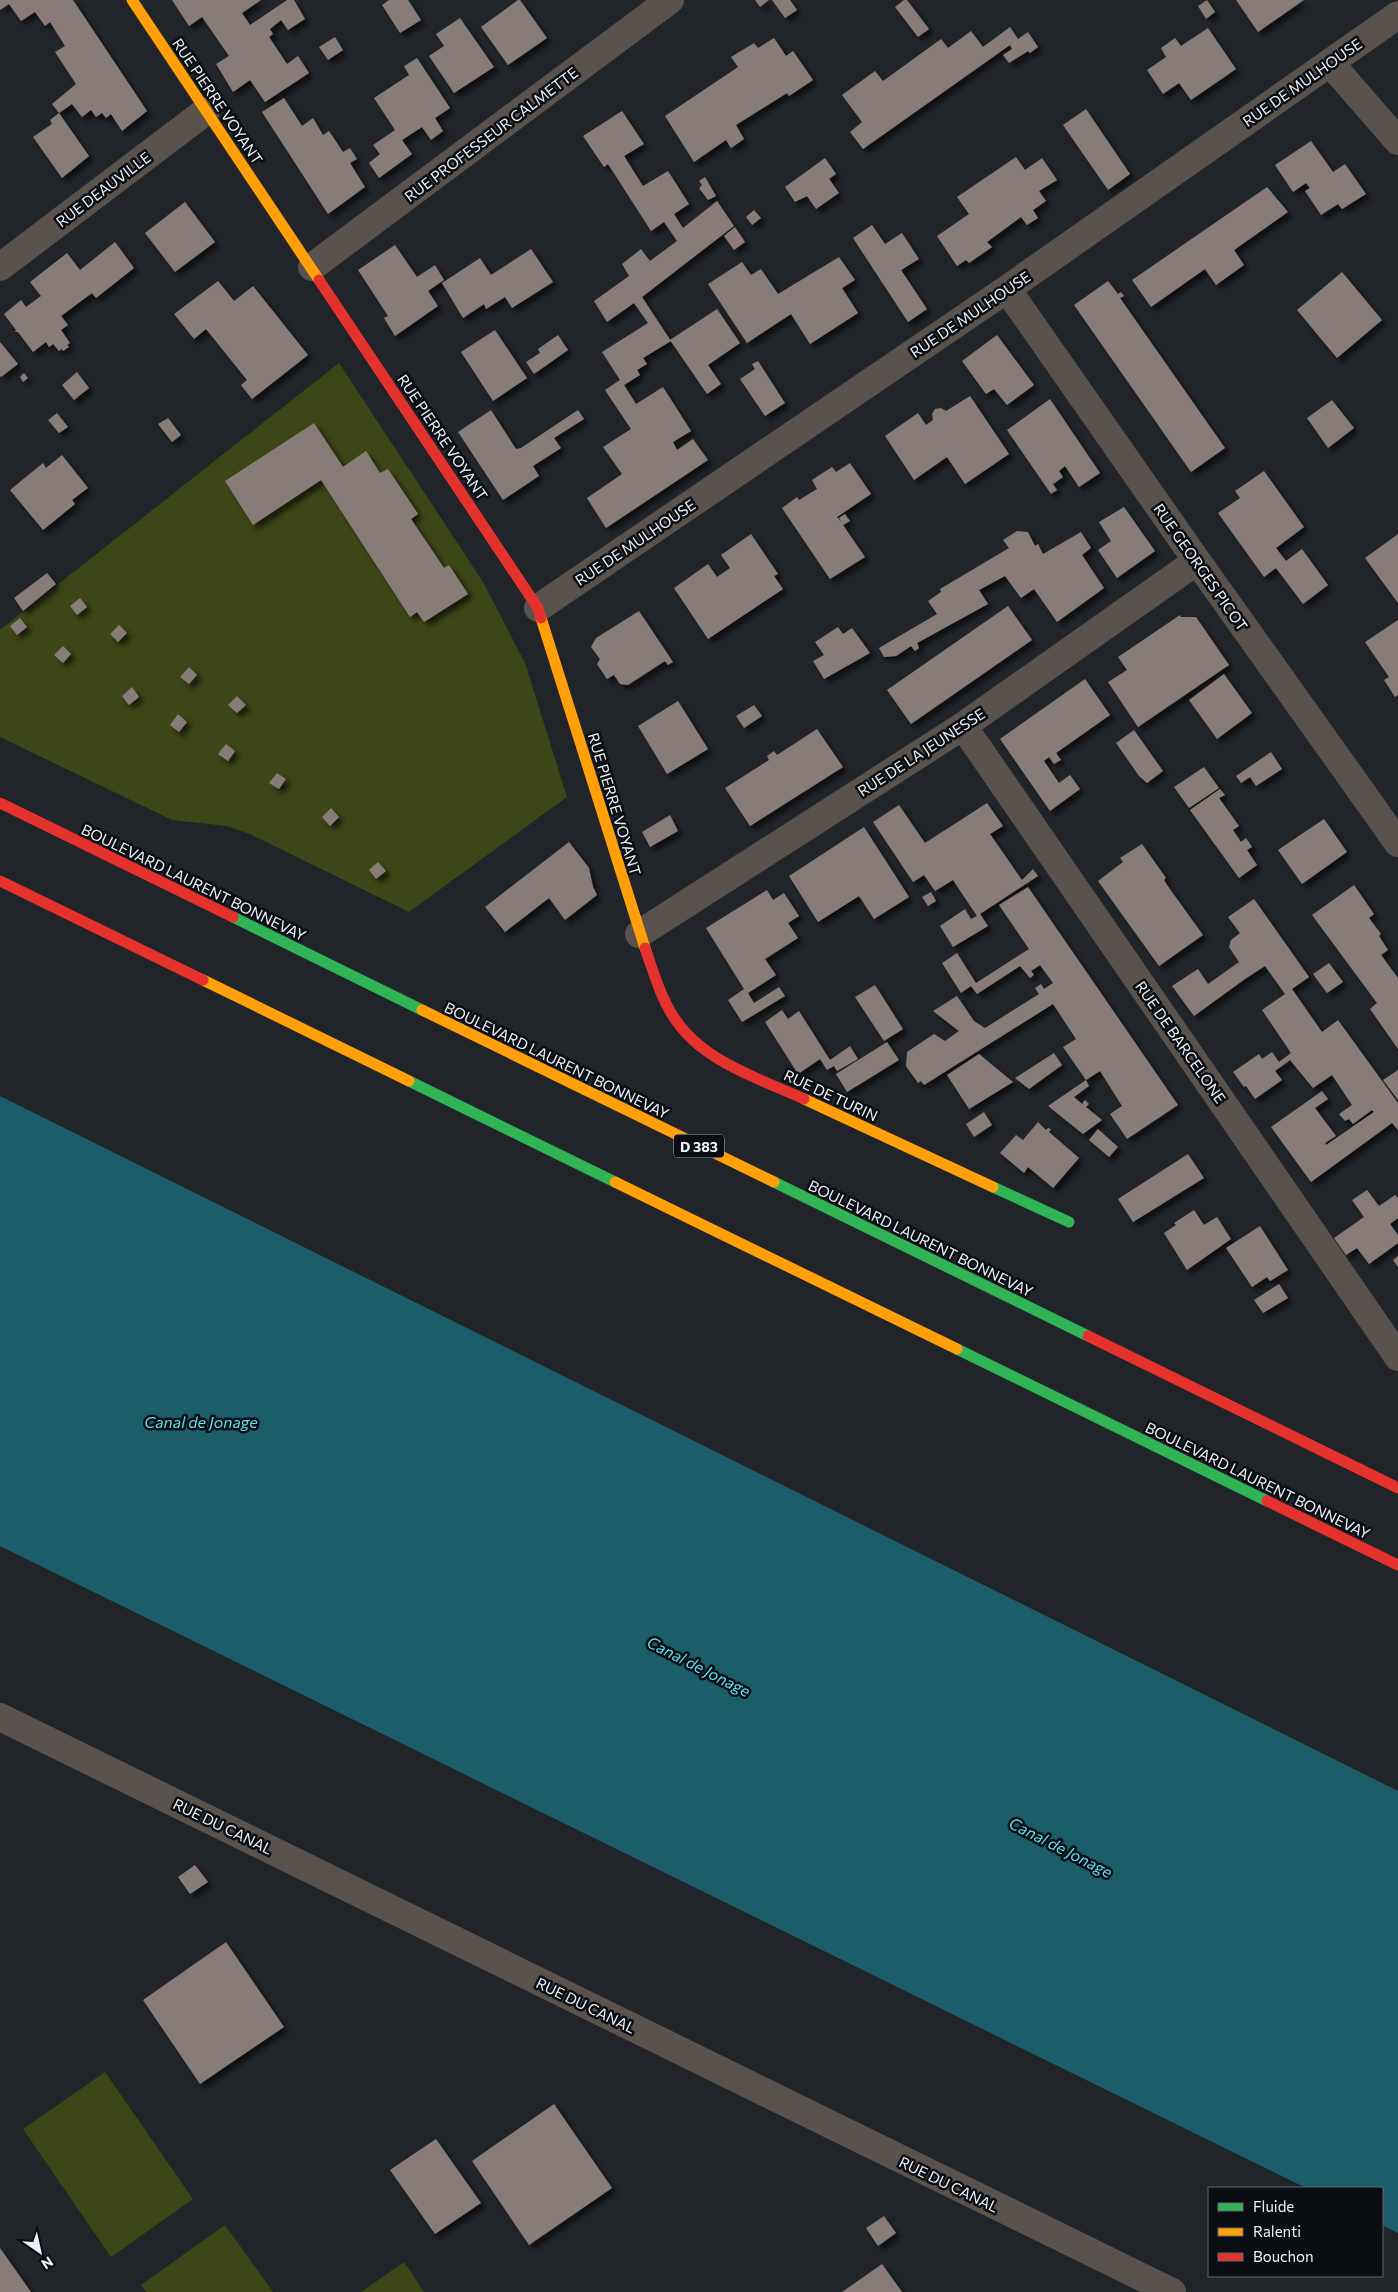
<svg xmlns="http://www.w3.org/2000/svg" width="1398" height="2292" font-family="Commissioner,sans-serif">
<defs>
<filter id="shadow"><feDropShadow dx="4.5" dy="4.5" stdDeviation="2.5" flood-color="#0009"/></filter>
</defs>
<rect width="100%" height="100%" fill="#21252a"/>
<path fill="#3c4617" d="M339 363 483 582 525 663 567 797 409 912 250 834 227 826 172 820 0 737V630Z
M105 2072 193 2199 111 2257 23 2129Z
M225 2225 273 2292H146L141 2285Z
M404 2262 424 2292H361Z"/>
<path fill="#1b5d68" d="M0 1096 1398 1791V2233L1382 2225V2188H1306L0 1546Z"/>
<path fill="#887c79" filter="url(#shadow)" d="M0 0H73L147 111 122 131 111 114 106 118 102 113 96 117 91 110 82 117 72 104 59 113 52 104 76 84 55 52 65 46 50 22 45 26 35 12 21 21 9 4 0 10Z
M172 0H261L242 13 250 25 287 0H294L305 19 288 30 281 20 270 29 273 34 269 37 287 64 298 56 309 73 265 102 250 80 233 92 216 64 229 56 202 17 189 26Z
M389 0H408L421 20 400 33 382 5Z
M518 0H520L547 38 508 65 481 27Z
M755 0H769L760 7Z
M772 0H790L797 10 785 18Z
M904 0H907L929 29 918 37 895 7Z
M1207 0 1215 12 1206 19 1198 6Z
M1236 0H1304L1258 32Z
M460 18 494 67 454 93 429 56 444 46 436 34Z
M1010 27 1018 39 1028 32 1038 47 1030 53 1028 51 1009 63 1003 55 1012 49 1010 45 863 149 850 132 862 122 842 95 875 71 883 81 941 39 948 48 971 31 983 47Z
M1208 28 1236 69 1191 100 1179 83 1163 94 1147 70 1166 57 1161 48 1175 38 1181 46Z
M335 37 343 50 328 60 319 47Z
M774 38 786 56 793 51 813 80 789 96 787 93 736 125 744 139 731 148 726 140 694 162 665 116 738 67 731 57 754 43 758 48Z
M417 58 450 108 435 118 443 131 431 140 422 127 402 140 412 154 379 178 369 163 380 154 373 145 395 130 374 98 409 75 404 66Z
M284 98 302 126 313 118 323 135 329 131 343 152 350 148 357 159 350 163 365 187 328 214 262 112Z
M1086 109 1130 174 1108 190 1063 125Z
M622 111 644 144 624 156 643 186 668 171 689 204 674 214 683 228 717 201 734 226 642 297 671 341 643 358 647 364 637 370 640 375 624 385 636 404 663 387 691 431 673 442 677 450 693 439 708 460 606 528 587 498 622 474 603 447 631 429 605 390 620 380 602 352 648 323 634 303 607 322 594 301 629 276 622 264 641 249 650 261 677 241 664 222 651 231 608 164 604 167 583 136Z
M59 113 89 156 62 178 33 137 52 124 50 120Z
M1311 141 1333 172 1345 164 1366 194 1342 209 1338 204 1321 215 1305 191 1310 188 1306 183 1293 192 1275 165Z
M1016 157 1025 170 1042 158 1057 180 1039 191 1046 201 1033 210 1038 218 1027 225 1021 217 987 242 992 247 969 263 966 260 957 266 937 236 969 214 957 197Z
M825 158 836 174 829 179 839 193 816 209 807 196 795 202 785 187Z
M705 177 716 196 708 200 699 188 702 185 699 181Z
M1267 187 1288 212 1234 250 1244 265 1216 285 1205 269 1151 307 1132 280Z
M185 202 215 242 175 272 145 233Z
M754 210 761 218 752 225 746 217Z
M872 225 885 244 902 233 919 259 901 270 927 309 908 322 853 238Z
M735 227 745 242 734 250 724 236Z
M115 242 134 268 96 298 92 293 61 316 68 325 61 330 70 343 67 345 69 347 63 351 62 349 59 351 53 344 49 347 46 342 33 352 18 332H15L16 330 4 314 21 300 26 307 41 296 30 282 67 253 80 270Z
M395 245 417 277 435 265 444 280 428 291 438 306 395 336 384 318 388 316 358 270Z
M531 249 553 282 512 308 505 297 486 309 484 304 463 318 442 283 480 258 491 275Z
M839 257 855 280 842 288 858 313 810 344 791 314 747 343 708 284 742 262 751 275 761 269 778 294Z
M1342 272 1382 320 1337 358 1297 310Z
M218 281 234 301 253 286 308 355 252 399 241 385 247 380 206 329 194 339 174 314Z
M1108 281 1118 294 1121 292 1124 296 1120 298 1225 448 1191 472 1074 305Z
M717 309 740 343 708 365 721 384 707 394 670 340Z
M495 330 527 378 493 401 461 352Z
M558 335 568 350 534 374 526 362 540 353 538 349Z
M997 335 1034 385 1007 405 994 389 986 394 962 361Z
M0 342 18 364 1 377 0 376Z
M758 361 785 403 765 416 740 379 755 369 752 364Z
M77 372 89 388 74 400 62 385Z
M24 373 28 378 23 382 20 377Z
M970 396 1009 454 965 484 947 457 914 480 885 436 918 413 926 425 933 420 932 414 935 409 941 408 946 411Z
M1050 399 1100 473 1079 487 1065 466 1059 471 1063 477 1053 484 1057 490 1051 494 1007 430Z
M1332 400 1354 428 1328 448 1307 418Z
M491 410 516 449 521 448 578 410 584 419 554 438 561 448 533 466 539 476 503 500 458 432Z
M57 413 68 427 59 433 48 420Z
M168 418 181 435 172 442 158 424Z
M314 423 343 467 366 451 380 473 388 469 418 514 411 519 444 568 449 565 468 594 424 622 417 612 410 617 321 480 253 525 225 481Z
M62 455 88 488 72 500 75 504 43 530 10 490 43 463 46 468Z
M850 463 871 494 837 517 842 523 839 518 845 514 850 521 843 525 865 557 830 579 782 508 797 497 799 500 817 489 812 480 832 467 836 472Z
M1264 471 1304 527 1276 548 1286 561 1302 549 1328 585 1303 604 1276 568 1264 577 1218 513 1240 498 1235 491Z
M1124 507 1155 551 1117 578 1098 550 1111 541 1099 522Z
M1017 531 1028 532 1035 546 1038 544 1043 554 1081 532 1091 548 1082 555 1104 588 1057 622 1034 589 1021 598 1005 576 979 590 988 604 917 643 919 648 915 651 911 646 896 656 884 657 879 648 937 614 928 601 941 592 940 589 1009 548 1003 540Z
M751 534 778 574 774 576 783 589 708 639 674 588 708 564 717 577 730 568 721 555Z
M1398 534V603L1365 558Z
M47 573 56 584 23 611 14 598Z
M80 598 87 607 77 615 70 606Z
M1008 606 1032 640 911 724 887 690Z
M639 611 673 662 668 665 665 661 628 685 620 684 614 675 607 679 597 664 600 659 591 647 596 638Z
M1180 615 1181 617H1196L1229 665 1138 727 1108 682 1127 670 1118 657Z
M20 618 27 627 17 635 10 626Z
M1398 620V695L1395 697 1384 680 1389 677 1365 642Z
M119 625 127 633 118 642 110 634Z
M838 627 843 634 852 628 870 653 824 679 813 661 824 655 815 642Z
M63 646 71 654 63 663 54 655Z
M189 667 197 675 189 684 180 677Z
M1224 674 1252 713 1217 739 1189 700Z
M1085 679 1110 715 1056 753 1061 760 1054 764 1049 757 1044 761 1059 783 1070 775 1080 789 1050 811 1000 739Z
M132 687 139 697 129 705 122 696Z
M237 696 246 705 237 713 228 705Z
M678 701 708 749 667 774 638 726Z
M754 705 762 716 744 728 736 716Z
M178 714 187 722 179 732 170 725Z
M817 729 843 767 750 826 725 788 769 760 767 756 774 751 777 755Z
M1134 730 1163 771 1147 783 1139 776 1116 743Z
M226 744 235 751 228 761 218 754Z
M1271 752 1282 769 1256 786 1250 777 1241 783 1236 776Z
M1204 767 1219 788 1189 808 1174 787Z
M277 773 286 779 279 789 269 783Z
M1220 789 1225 795 1219 798 1239 826 1233 830 1241 842 1246 838 1252 847 1247 850 1257 865 1239 878 1190 810Z
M987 803 1003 826 990 834 1022 880 1033 869 1038 876 980 914 988 926 953 947 940 926 965 909 971 919 977 916 953 880 935 891 924 875 913 882 873 822 899 805 925 843Z
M331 808 339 817 330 826 322 817Z
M670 815 678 831 650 847 642 832Z
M1324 819 1347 852 1302 884 1278 850Z
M864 827 909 897 874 919 859 896 818 922 789 876Z
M569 842 589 868 593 887 597 895 565 920 549 898 505 932 485 907Z
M1142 844 1166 878 1164 880 1167 885 1203 935 1159 966 1098 881 1123 862 1120 858Z
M378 862 386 871 376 879 369 870Z
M1354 885 1374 914 1369 918 1381 934 1379 936 1388 950 1381 955 1398 978V1049L1370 1009 1377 1003 1312 915Z
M1028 887 1178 1105 1127 1139 1110 1114 1122 1106 1100 1071 1086 1080 1063 1047 1076 1039 1053 1004 924 1085 921 1081 918 1083 906 1066 907 1052 934 1034 945 1041 959 1031 933 1011 957 996 974 1021 985 1028 1039 994 1035 988 1041 984 1044 989 1053 983 1040 965 1031 971 1034 975 1030 978 1020 966 977 994 971 986 961 993 942 963 957 953 976 983 1029 949 999 905Z
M767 890 773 900 784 893 799 916 788 923 798 938 765 959 776 975 748 993 754 1003 779 987 785 996 742 1022 728 1000 744 989 706 928Z
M931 892 936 901 928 906 922 897Z
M1254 899 1309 977 1292 989 1322 1032 1338 1020 1398 1103V1130L1392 1123 1311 1182 1271 1127 1322 1091 1328 1099 1315 1108 1336 1136 1325 1143 1326 1145 1374 1112 1372 1110 1353 1124 1349 1119 1345 1121 1339 1114 1352 1105 1332 1075 1313 1088 1290 1060 1275 1071 1282 1080 1255 1099 1246 1086 1244 1087 1233 1072 1259 1054 1262 1059 1272 1052 1279 1062 1291 1053 1262 1010 1285 994 1265 966 1245 979 1194 1016 1172 986 1198 969 1208 984 1239 962 1229 947 1231 940 1240 933 1228 917Z
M1329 963 1343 982 1327 993 1313 974Z
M875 985 903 1029 884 1041 855 997Z
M782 1010 788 1019 799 1011 830 1060 850 1046 858 1059 837 1071 834 1066 827 1070 820 1059 798 1074 765 1022Z
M887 1042 899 1060 847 1092 836 1074Z
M1054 1053 1062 1065 1029 1089 1015 1078Z
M979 1054 1013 1082 969 1109 947 1075Z
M1398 1070V1100L1383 1080Z
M1086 1080 1089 1086 1074 1097 1082 1104 1085 1100 1089 1104 1086 1107 1102 1120 1083 1134 1048 1106Z
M984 1112 992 1125 974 1137 966 1124Z
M1038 1122 1046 1130 1048 1128 1051 1129 1049 1132 1079 1158 1053 1188 1028 1167 1024 1173 1000 1153 1016 1135 1023 1140Z
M1098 1129 1118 1147 1109 1157 1089 1140Z
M1188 1154 1204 1178 1133 1222 1118 1199Z
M1367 1190 1379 1206 1395 1195 1398 1198V1218L1390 1224 1398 1235V1243L1369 1264 1357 1248 1346 1255 1334 1238 1364 1217 1352 1200Z
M1194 1210 1204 1225 1217 1217 1231 1239 1187 1270 1164 1233 1176 1225 1174 1223Z
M1260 1226 1288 1270 1270 1281 1267 1277 1252 1287 1226 1248Z
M1398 1256V1267L1393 1260Z
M1279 1284 1288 1298 1263 1313 1254 1300Z
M195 1865 208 1882 190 1894 178 1877Z
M226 1942 284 2027 200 2084 143 2000Z
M554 2104 612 2188 529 2245 472 2161Z
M436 2139 481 2203 435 2234 390 2170Z
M884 2216 896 2233 878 2246 866 2228Z
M0 2248 31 2292H0Z
M882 2264 902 2292H842Z"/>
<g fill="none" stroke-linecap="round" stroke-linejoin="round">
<path stroke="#59524d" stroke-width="28" d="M1330 63 1398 141
M0 267 206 111
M312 267 670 0
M1007 289 1197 561 1398 843
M538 608 1007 289 1398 15
M963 726 1398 1357
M639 934 963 726 1197 561
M0 1717 1172 2292"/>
<path stroke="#30b455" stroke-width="11" d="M233 917 422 1010
M409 1081 615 1182
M774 1182 1088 1336
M993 1187 1069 1222
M957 1349 1267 1501"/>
<path stroke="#ff9f0a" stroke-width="11" d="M132 0 319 280
M541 618 645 948
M203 980 409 1081
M422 1010 774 1182
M804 1099 993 1187
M615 1182 957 1349"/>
<path stroke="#e5322d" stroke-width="11" d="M319 280 538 608 541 618
M0 803 233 917
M0 881 203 980
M645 948C653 970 660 996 673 1016 701 1061 758 1078 804 1099
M1088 1336 1398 1488
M1267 1501 1398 1565"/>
</g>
<g text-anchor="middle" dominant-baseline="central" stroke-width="5" stroke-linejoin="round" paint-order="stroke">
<rect fill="#0a0d12" stroke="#a9adb4" stroke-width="1" x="674" y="1134.5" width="50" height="23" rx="4"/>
<g font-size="14" font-weight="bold" fill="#edf2f9">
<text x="699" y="1146">D 383</text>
</g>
<g font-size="15" fill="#edf2f9" stroke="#0a0d12">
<text transform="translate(1302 82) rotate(-35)">RUE DE MULHOUSE</text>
<text transform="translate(218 101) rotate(56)">RUE PIERRE VOYANT</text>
<text transform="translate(491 134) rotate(-37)">RUE PROFESSEUR CALMETTE</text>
<text transform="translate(103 189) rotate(-37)">RUE DEAUVILLE</text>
<text transform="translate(970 314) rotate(-34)">RUE DE MULHOUSE</text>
<text transform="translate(443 437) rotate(56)">RUE PIERRE VOYANT</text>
<text transform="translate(635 542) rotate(-34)">RUE DE MULHOUSE</text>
<text transform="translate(1201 567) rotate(55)">RUE GEORGES PICOT</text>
<text transform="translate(921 752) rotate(-33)">RUE DE LA JEUNESSE</text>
<text transform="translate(615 804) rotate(73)">RUE PIERRE VOYANT</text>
<text transform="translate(194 882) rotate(26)">BOULEVARD LAURENT BONNEVAY</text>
<text transform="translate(1181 1042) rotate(55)">RUE DE BARCELONE</text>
<text transform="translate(557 1060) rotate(26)">BOULEVARD LAURENT BONNEVAY</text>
<text transform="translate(831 1095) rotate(25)">RUE DE TURIN</text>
<text transform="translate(921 1238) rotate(26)">BOULEVARD LAURENT BONNEVAY</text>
<text transform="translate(1258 1480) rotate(26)">BOULEVARD LAURENT BONNEVAY</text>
<text transform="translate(223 1826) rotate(26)">RUE DU CANAL</text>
<text transform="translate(586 2005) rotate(26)">RUE DU CANAL</text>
<text transform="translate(949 2184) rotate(26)">RUE DU CANAL</text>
</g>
<g font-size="16" font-style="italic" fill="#5de0f6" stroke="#0a0d12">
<text x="201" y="1421">Canal de Jonage</text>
<text transform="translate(699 1666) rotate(27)">Canal de Jonage</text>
<text transform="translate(1061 1847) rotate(27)">Canal de Jonage</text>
</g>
</g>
<rect x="1208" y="2187" width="175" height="90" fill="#0a0d12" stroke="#65696e"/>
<rect x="1218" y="2203" width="25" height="8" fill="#30b455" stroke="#65696e"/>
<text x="1253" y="2212" font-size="15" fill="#edf2f9">Fluide</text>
<rect x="1218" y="2228" width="25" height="8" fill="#ff9f0a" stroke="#65696e"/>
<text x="1253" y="2237" font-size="15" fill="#edf2f9">Ralenti</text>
<rect x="1218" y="2253" width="25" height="8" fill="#e5322d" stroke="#65696e"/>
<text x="1253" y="2262" font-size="15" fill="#edf2f9">Bouchon</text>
<g transform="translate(40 2252) rotate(146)" stroke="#0a0d12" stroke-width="4" paint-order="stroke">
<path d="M0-4L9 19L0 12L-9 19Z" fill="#edf2f9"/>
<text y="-8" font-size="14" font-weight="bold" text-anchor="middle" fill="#edf2f9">N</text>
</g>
</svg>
